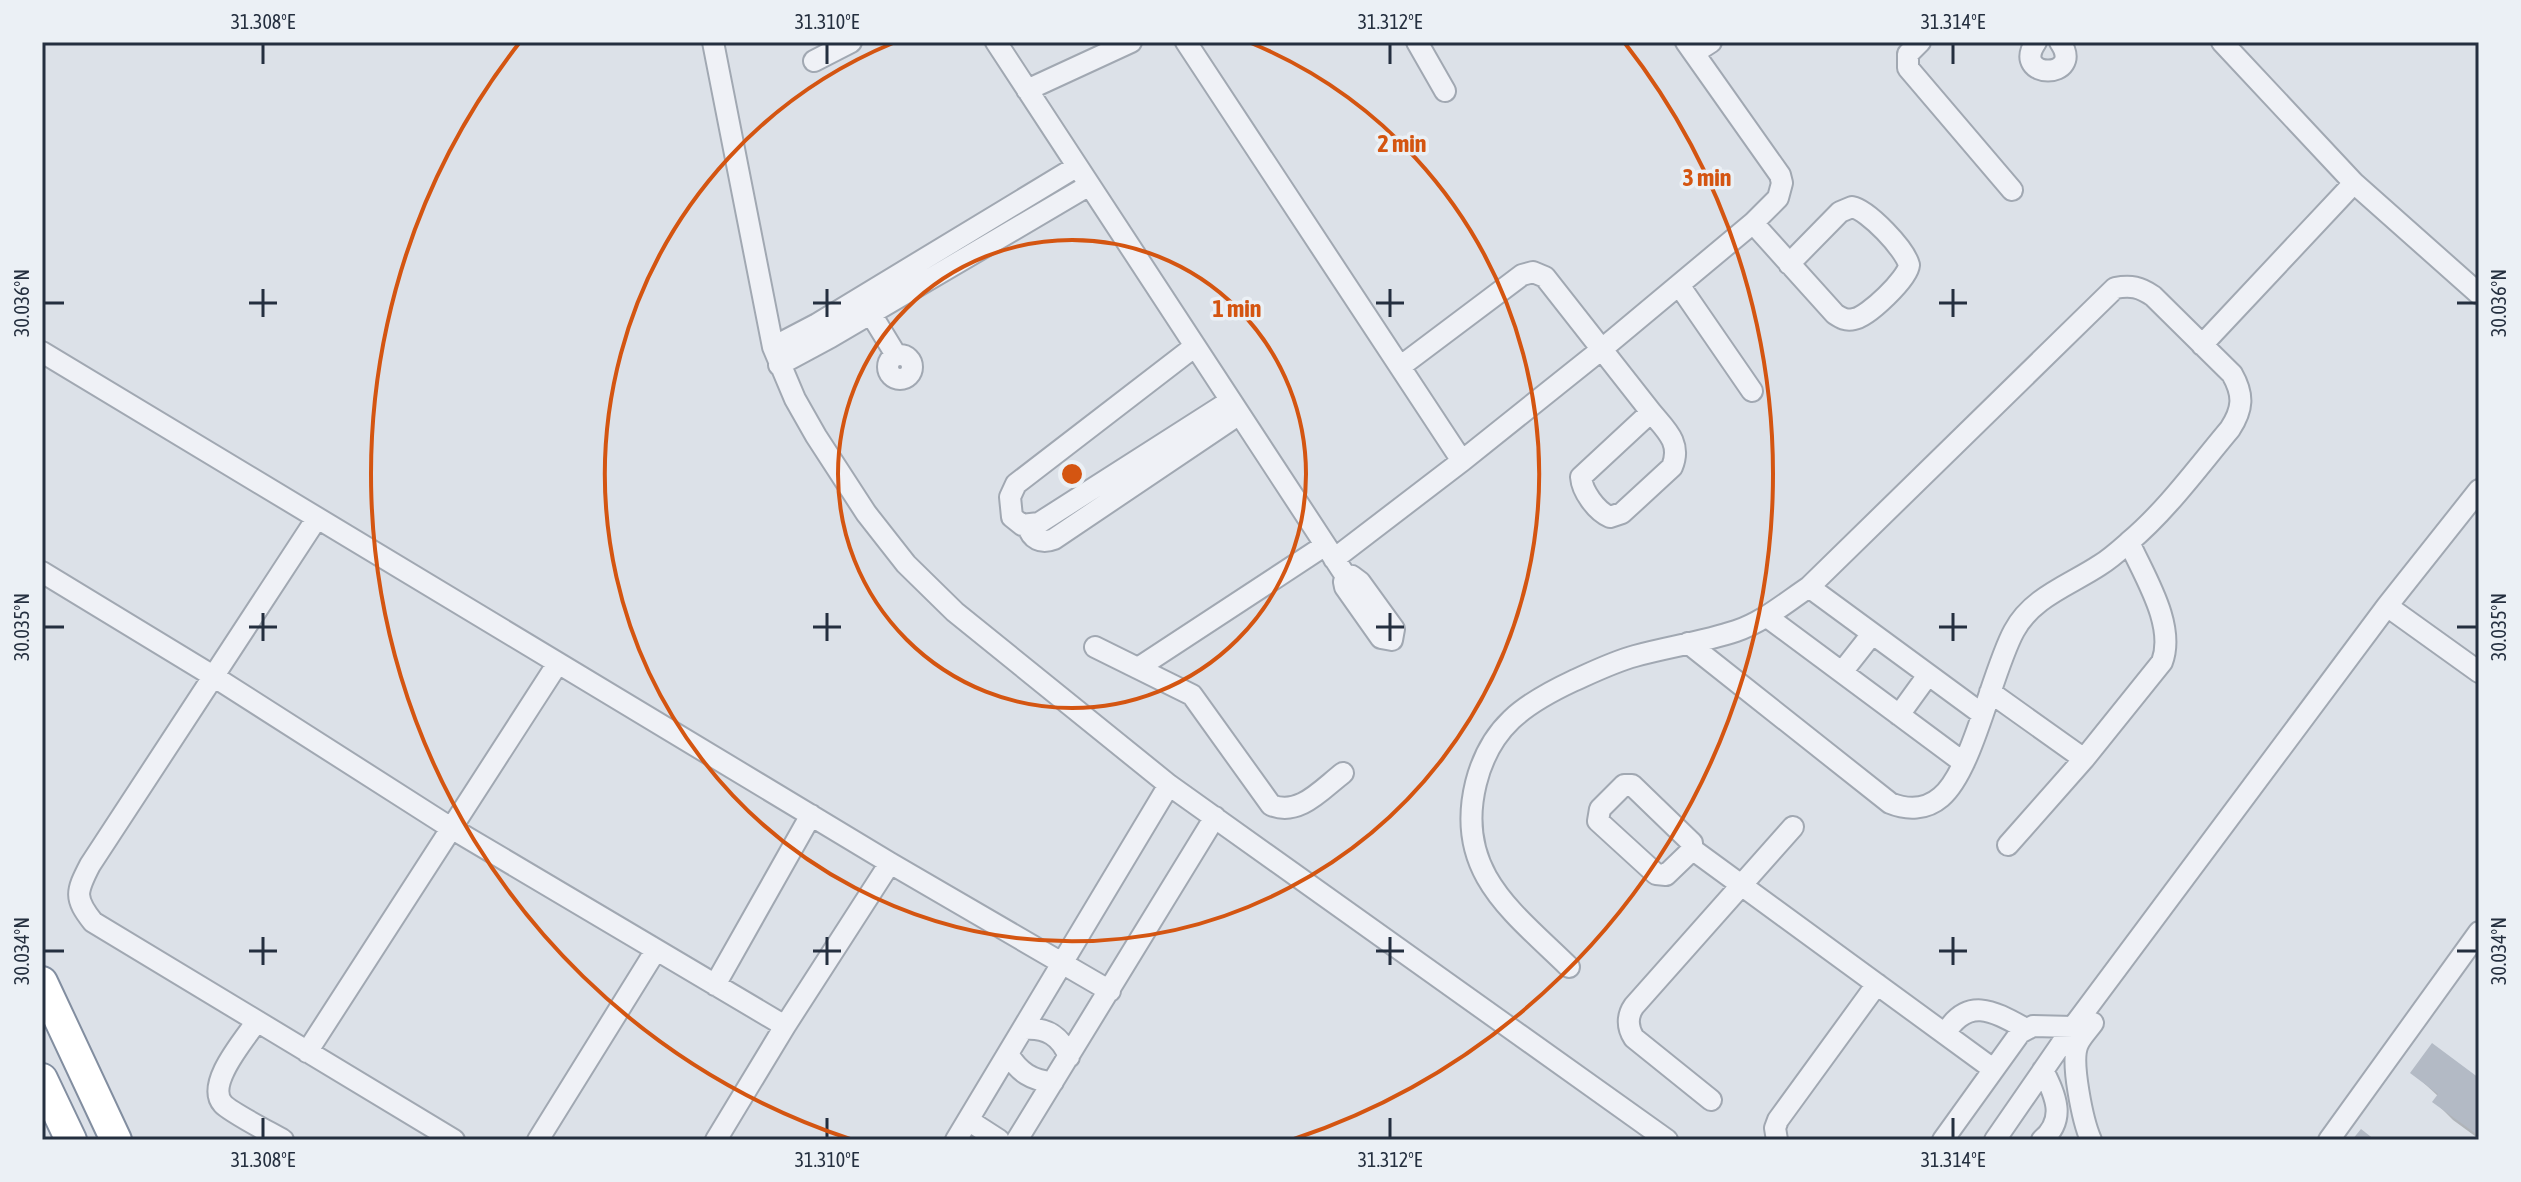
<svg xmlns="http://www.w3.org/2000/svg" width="2521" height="1182" font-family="'Asap Condensed',sans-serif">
<rect width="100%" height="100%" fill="#dce1e8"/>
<path fill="#0003" d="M2412 1072 2479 1080V1139L2453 1120 2435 1102 2439 1097Z"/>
<path fill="#b3bac5" d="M2432 1043 2479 1078V1136L2432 1102 2438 1094 2410 1073Z
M2361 1129 2375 1140H2352Z"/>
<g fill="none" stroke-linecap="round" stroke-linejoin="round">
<g stroke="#a1a8b2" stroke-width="24">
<path id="minor" d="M713 42 773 347 795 399 816 436 866 513 906 564 955 612 1169 785 1667 1140
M996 42 1347 578
M1186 42 1462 461
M1417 42 1445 91
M1920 42 1908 54V68L2012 190
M2036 42C2010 80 2086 80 2060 42
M2222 42 2354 183 2479 294
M1694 53 1711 42
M814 61 851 42
M1027 90 1131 42
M1753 223 1835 314C1841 318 1846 321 1854 319 1868 317 1908 278 1909 265 1905 249 1868 210 1852 207L1840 212 1789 264
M1679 285 1752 391
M871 314 896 355
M2202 345 2354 183
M773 347 817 324 1076 167
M1194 347 1016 484 1010 497 1012 517 1022 525 1039 523 1230 401
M42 352 890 863 1110 991
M888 367a12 12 0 1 1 24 0a12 12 0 1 1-24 0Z
M779 365 831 337 1088 186
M1401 366 1522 275 1533 272 1545 277 1651 412
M1651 412C1666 430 1682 443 1672 467L1622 513 1610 517C1596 511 1582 491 1581 477Z
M317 518 90 865C76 892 74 898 93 922L454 1140
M1028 526C1031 539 1041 544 1054 539L1238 415
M1334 559 1462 461 1602 349 1753 223 1778 198 1782 183 1780 175 1686 42
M42 572 213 676 451 828 785 1026
M1352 576 1360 582 1394 629 1392 640 1381 638 1345 587 1344 582Z
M1809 587 1982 714
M2387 606 2479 672
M1766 616 1964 763
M1095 647 1192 695 1271 805C1299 817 1322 789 1343 773
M1138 668 1324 546
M1842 672 1872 634
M1990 692 2084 759
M1899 715 1928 675
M1624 785H1632L1692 843 1691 851 1666 875 1656 874 1598 821 1600 809Z
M2008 845 2084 759 2162 662C2176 625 2144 576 2129 542
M1692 849 1993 1069
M1569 967C1513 912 1454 872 1476 783 1490 727 1524 704 1573 681 1593 672 1613 662 1635 656 1668 647 1703 642 1736 631 1763 622 1785 603 1809 587L2115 288C2131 285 2140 287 2153 296L2232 374C2244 395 2243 409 2230 429 2198 467 2167 510 2129 542 2120 550 2110 559 2100 565 2070 585 2032 597 2014 631 1992 671 1973 770 1941 797 1926 810 1907 810 1890 803L1688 643
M715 985 811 815
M257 1021C245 1039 205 1084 223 1104 230 1112 271 1133 283 1140
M1024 1029C1046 1027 1061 1036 1069 1057
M1945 1034C1968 995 1995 1012 2026 1029
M307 1052 558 663
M1008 1054C1019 1072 1032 1081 1053 1082
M1711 1100 1634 1038C1627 1027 1627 1016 1634 1006L1793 827
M968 1120 999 1140
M538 1140 656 950
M716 1140 785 1026 890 863
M956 1140 1169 785
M1017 1140 1215 817
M1777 1140 1775 1128 1778 1120 1877 984
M1943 1140 2020 1033 2033 1026 2073 1027
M1995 1140 2073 1027 2387 606 2479 490
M2042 1140C2067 1119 2055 1095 2043 1070
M2091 1140C2083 1122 2070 1061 2078 1044 2081 1037 2088 1030 2093 1023
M2329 1140 2479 932"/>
</g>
<g stroke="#828ea0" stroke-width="34">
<path id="highway" d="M42 982 116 1140
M42 1079 71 1140"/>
</g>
<use href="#minor" stroke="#eff1f6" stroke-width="20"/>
<use href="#highway" stroke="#fff" stroke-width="30"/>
</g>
<path fill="none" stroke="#242f3f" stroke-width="3" d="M263 44V64M827 44V64M1390 44V64M1953 44V64M263 289V317M827 289V317M1390 289V317M1953 289V317M44 303H64M249 303H277M813 303H841M1376 303H1404M1939 303H1967M2457 303H2477M263 613V641M827 613V641M1390 613V641M1953 613V641M44 627H64M249 627H277M813 627H841M1376 627H1404M1939 627H1967M2457 627H2477M263 937V965M827 937V965M1390 937V965M1953 937V965M44 951H64M249 951H277M813 951H841M1376 951H1404M1939 951H1967M2457 951H2477M263 1118V1138M827 1118V1138M1390 1118V1138M1953 1118V1138"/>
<g fill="none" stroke="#d45511" stroke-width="4">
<circle cx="1072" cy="474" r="234"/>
<path d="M1251 43A467 467 0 1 1 893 43"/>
<path d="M850 1139A701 701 0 0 1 520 42M1624 42A701 701 0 0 1 1294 1139"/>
</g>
<circle cx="1072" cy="474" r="12" fill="#d45511" stroke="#ebf0f5" stroke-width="4"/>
<g font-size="24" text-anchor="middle" font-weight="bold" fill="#d45511" stroke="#ebf0f5" stroke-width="7" stroke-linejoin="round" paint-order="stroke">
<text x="1402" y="152">2 min</text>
<text x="1707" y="186">3 min</text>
<text x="1237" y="317">1 min</text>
</g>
<rect width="2521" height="1182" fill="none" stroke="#ebf0f5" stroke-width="88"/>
<rect x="44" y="44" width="2433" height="1094" fill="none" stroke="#242f3f" stroke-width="3"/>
<g font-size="20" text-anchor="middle" fill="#242f3f">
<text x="263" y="29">31.308°E</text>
<text x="827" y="29">31.310°E</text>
<text x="1390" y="29">31.312°E</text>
<text x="1953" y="29">31.314°E</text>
<text transform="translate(22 303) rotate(-90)" y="7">30.036°N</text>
<text transform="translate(2499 303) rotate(-90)" y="7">30.036°N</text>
<text transform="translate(22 627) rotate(-90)" y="7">30.035°N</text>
<text transform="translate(2499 627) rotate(-90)" y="7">30.035°N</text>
<text transform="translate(22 951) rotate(-90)" y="7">30.034°N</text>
<text transform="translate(2499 951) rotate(-90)" y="7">30.034°N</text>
<text x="263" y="1167">31.308°E</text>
<text x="827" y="1167">31.310°E</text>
<text x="1390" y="1167">31.312°E</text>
<text x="1953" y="1167">31.314°E</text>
</g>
</svg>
